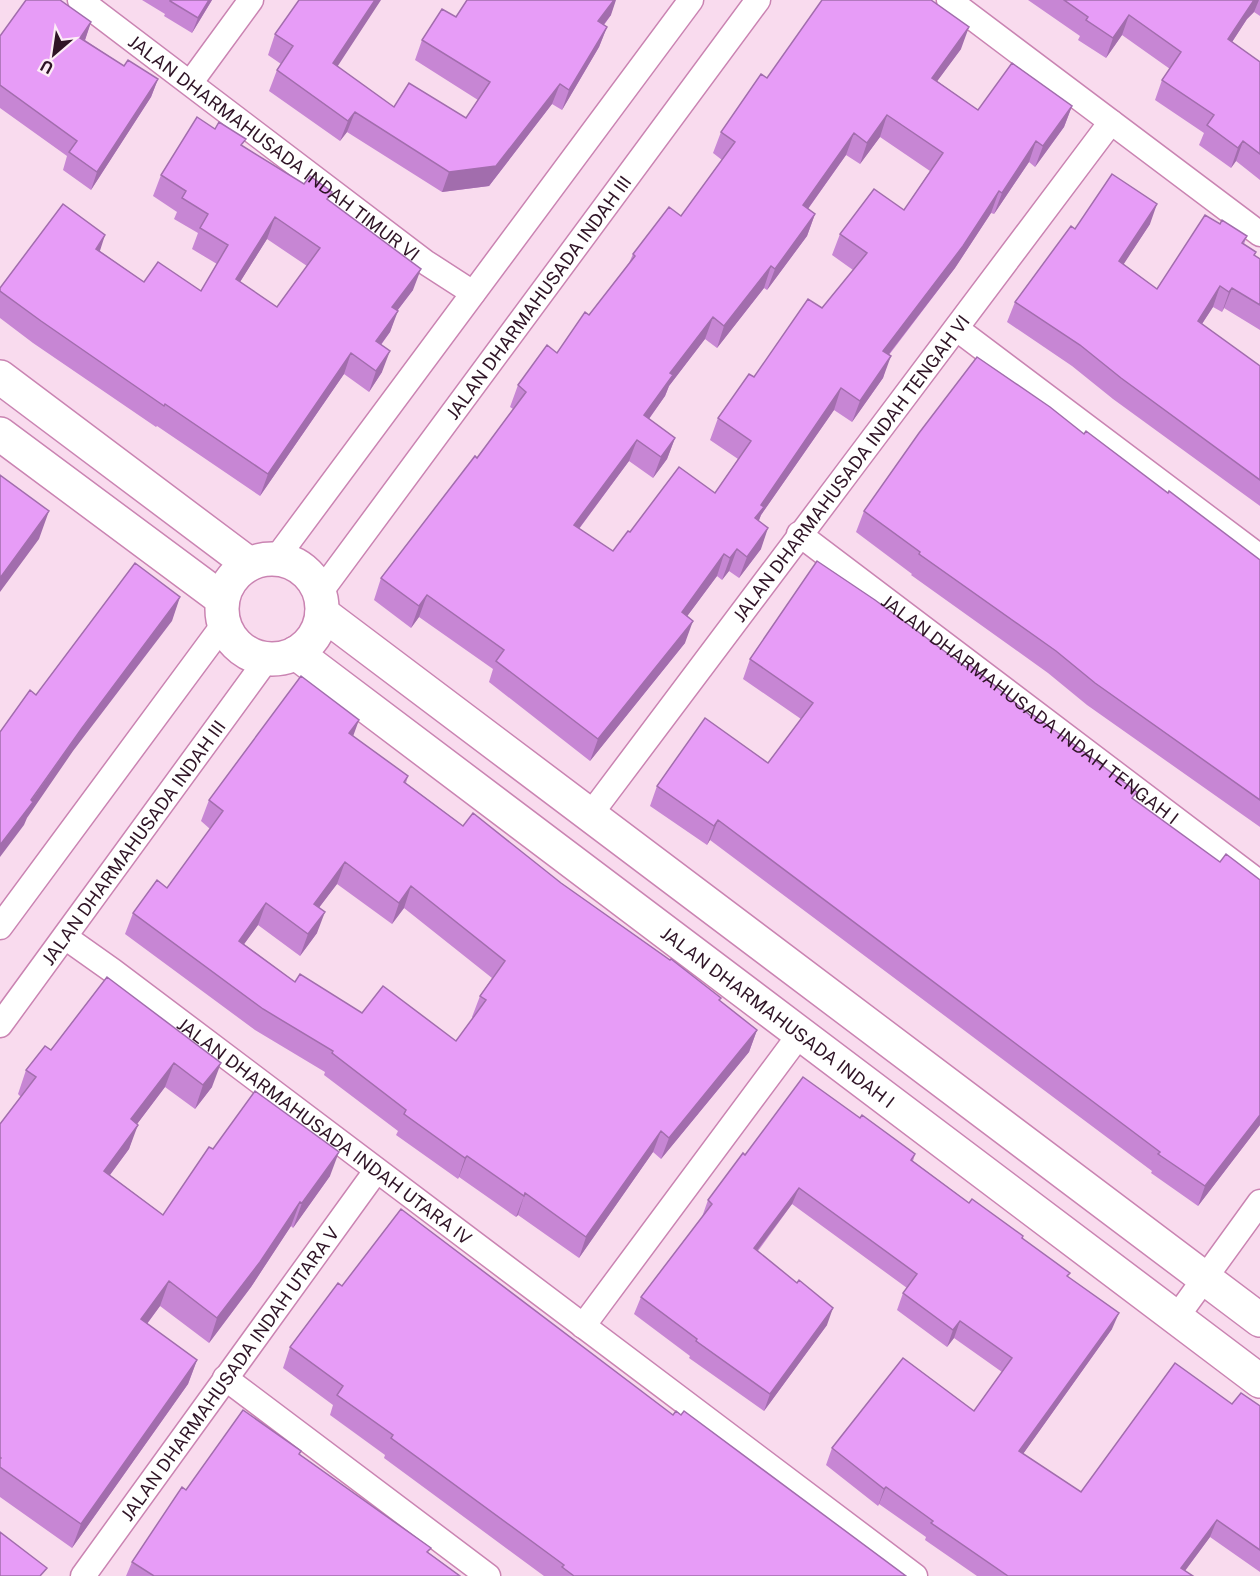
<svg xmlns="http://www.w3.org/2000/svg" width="1260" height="1576" font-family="'Public Sans',sans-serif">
<rect width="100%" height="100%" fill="#f9dbee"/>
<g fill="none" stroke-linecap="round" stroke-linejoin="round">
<g stroke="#ca84b2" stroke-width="27">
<g id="street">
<path id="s1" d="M80 0 425 262 473 293"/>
<path d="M949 0 1260 234"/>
<path d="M191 82 251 0"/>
<path d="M957 329 1260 557"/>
<path id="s2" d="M799 534 1260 883"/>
<path d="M275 560 691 0"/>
<path id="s3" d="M319 594 758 0"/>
<path id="s4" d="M590 815C762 583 939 354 1111 122"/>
<path d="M0 927 224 624"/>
<path id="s5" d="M65 937 113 971 915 1576"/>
<path id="s6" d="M0 1025 267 659"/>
<path d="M1176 1318 1260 1202"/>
<path d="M583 1326 800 1034"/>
<path d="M225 1378 488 1576"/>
<path id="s7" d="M83 1576 376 1171"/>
</g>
</g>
<g stroke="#ca84b2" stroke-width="36">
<g id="secondary">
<path d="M0 377 249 564"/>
<path d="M0 434 222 599"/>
<circle cx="272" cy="609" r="50"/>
<path d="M322 613 1260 1320"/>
<path id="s8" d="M296 653 1260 1381"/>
</g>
</g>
<use href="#street" stroke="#fff" stroke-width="24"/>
<use href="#secondary" stroke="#fff" stroke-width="33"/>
</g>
<path fill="#c786d4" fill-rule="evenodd" d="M142 0H212L192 33 164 16 165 14Z
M1028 0H1260V16L1254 12 1247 19 1232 42 1260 62V180L1236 161 1231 168 1199 145 1204 133 1155 100 1162 80 1170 69 1122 35 1106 58 1078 40 1080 36Z
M611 15 604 25 607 27 599 47 562 110 552 104 489 186 442 192 347 132 340 141 269 91 277 70 281 64 268 55 275 34 337 66 394 107 466 118 478 100 415 60 422 40 456 17Z
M91 22 85 40 124 66 158 79 151 97 91 190 63 170 67 156 0 108V36Z
M961 49 937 81 978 110 1072 106 1064 127 1035 167 1029 162 994 214 991 213 955 268 889 355 883 378 852 422 834 410 761 515 759 520 761 549 739 578 729 571 722 580 717 576 687 616 685 643 590 761 489 682 493 669 419 617 411 628 374 600 381 578 477 458 513 409 510 407 518 385 557 353 589 315 629 263 633 254 681 216 722 160 713 153 721 132 767 78ZM880 137 930 171 904 210 840 234 832 255 853 270 822 308 754 377 718 418 710 440 738 459 715 493 630 532 613 551 579 529 629 461 653 478 667 459 675 438 649 419 665 396 669 386 705 339 717 348 764 288 767 290 807 236 815 214 808 209 846 155 860 164Z
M243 146 329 201 413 290 397 311 390 332 381 345 382 372 369 392 344 374 260 496 157 426 156 427 33 343 0 318V288L100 251 144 282 201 291 217 264 192 249 198 233 174 219 177 212 153 196 161 175ZM267 239 307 266 277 307 240 282Z
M1150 224 1123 264 1157 289 1220 224 1247 236 1244 244 1254 255 1260 259V330L1224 308 1222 312 1213 307 1202 324 1260 366V506L1113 399 1072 366 1007 322 1015 302 1075 229Z
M1084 434 1260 560V827L1087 705 1048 673 911 575 912 574 856 532 864 511Z
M750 659 1031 716 1134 800 1220 862 1260 880V1125L1198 1206 1151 1173 1152 1171 710 840 707 845 650 806 657 786 768 763 801 719 743 679Z
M353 736 408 776 406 783 463 826 561 883 720 1001 757 1030 749 1052 661 1159 653 1152 579 1258 518 1215 516 1217 459 1177 458 1179 396 1135 398 1131 324 1075 325 1072 255 1030 125 934 133 913 167 888 210 829 201 821 209 800ZM337 884 392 924 404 908 492 978 480 996 472 1017 473 1018 456 1041 362 1013 295 982 244 944 258 925 300 956 317 933 319 907Z
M107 977 212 1087 195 1109 165 1087 137 1124 129 1149 110 1175 163 1215 213 1149 330 1176 293 1228 291 1226 251 1287 209 1343 160 1306 147 1324 197 1360 188 1384 72 1548 0 1497V1124L21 1097 18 1094 26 1070 51 1050Z
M860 1118 915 1154 913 1161 969 1203 1022 1238 1068 1277 1112 1329 1023 1454 1081 1492 1232 1404 1260 1406V1572L1210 1537 1185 1571 1193 1576H977L925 1540 926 1537 879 1504 878 1506 826 1465 832 1448 974 1411 1002 1372 954 1338 947 1347 897 1310 903 1293 907 1288 792 1204 758 1251 827 1325 764 1411 689 1358 690 1356 634 1314 641 1297 702 1217 708 1200 745 1155Z
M342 1286 673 1415 906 1576H544L384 1458 385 1455 330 1415 333 1405 283 1368 290 1347Z
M300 1455 460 1576H126L132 1562 186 1490Z"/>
<path fill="#a26dad" d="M209 0H212L192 33 198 18Z
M375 0H381L326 84 333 63Z
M614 0H616L611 15 591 41 598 21Z
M1254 0H1259L1254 12 1247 19 1221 59 1228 39Z
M1129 15 1122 35 1106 58 1113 38Z
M91 22 85 40 80 38Z
M607 27 599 47 562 110 569 90Z
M969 27 961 49 924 99 932 78Z
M158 79 151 97 91 190 97 172Z
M560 84 552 104 489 186 442 192 449 172Z
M1072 106 1064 127 1035 167 1043 146Z
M355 112 347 132 340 141 348 121Z
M887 115 880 137 860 164 867 143Z
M854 133 846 155 795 227 803 205Z
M1036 141 1029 162 994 214 1002 193Z
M1243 141 1236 161 1231 168 1238 148Z
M999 191 991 213 955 268 875 372 883 351Z
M1157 204 1150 224 1112 282 1119 261Z
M815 214 807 236 767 290 775 269Z
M275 217 267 239 228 301 236 279Z
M105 235 98 257 96 249Z
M771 266 764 288 717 348 724 326Z
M421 269 413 290 384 328 392 307Z
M1220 286 1213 307 1190 342 1198 321Z
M1232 288 1224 308 1222 312 1229 292Z
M398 311 390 332 368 362 376 341Z
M713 317 705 339 669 386 665 396 636 437 644 415 670 373Z
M390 351 382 372 369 392 376 371Z
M351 353 344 374 260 496 268 474Z
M891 356 883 378 852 422 860 401Z
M841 388 834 410 761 515 756 528 748 539 761 505Z
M675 438 667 459 653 478 661 457Z
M637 440 629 461 566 546 574 525Z
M49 511 39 539 0 592V578Z
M768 528 761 549 739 578 747 557Z
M737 549 729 571 722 580 730 558Z
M724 554 717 576 674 634 682 612Z
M427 595 419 617 411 628 419 606Z
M180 597 172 621 73 751 27 818 24 825 0 857V845L82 728Z
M693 621 685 643 590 761 598 739Z
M359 720 351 742 349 733Z
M718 820 710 840 707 845 714 826Z
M345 862 337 884 306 925 314 904Z
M411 886 404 908 392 924 399 903Z
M266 903 258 925 231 962 239 941Z
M325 912 317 933 300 956 308 934Z
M757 1030 749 1052 661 1159 669 1138Z
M174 1063 165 1087 122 1144 131 1119Z
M221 1063 212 1087 195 1109 203 1085Z
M1260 1115V1125L1198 1206 1205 1186Z
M138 1125 129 1149 95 1195 104 1171Z
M661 1131 653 1152 579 1258 586 1237Z
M339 1152 330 1176 293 1228 302 1203Z
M467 1156 459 1177 458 1179 465 1158Z
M799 1188 792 1204 747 1264 754 1248Z
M525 1193 518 1215 516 1217 524 1196Z
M300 1202 291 1226 251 1287 209 1343 217 1318Z
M169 1281 160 1306 132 1344 141 1319Z
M833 1308 827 1325 764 1411 770 1394Z
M1119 1313 1112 1329 1013 1468 1019 1451Z
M960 1321 954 1338 947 1347 953 1330Z
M197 1360 188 1384 72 1548 81 1524Z
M886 1487 879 1504 878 1506 884 1489Z
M1217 1520 1210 1537 1181 1576V1568Z"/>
<path fill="#e79cf7" stroke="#a26dad" stroke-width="1.5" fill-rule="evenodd" d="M26 0H60L91 22 80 38 124 66 128 60 158 79 97 172 69 152 77 141 0 85V36Z
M170 0H209L198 18 170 1Z
M299 0H375L333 63 394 107 409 83 466 118 490 82 422 40 442 9 456 17 467 0H614L598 21 607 27 569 90 560 84 496 166 449 172 355 112 348 121 277 70 293 46 275 34Z
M822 0H931L969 27 932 78 978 110 1012 63 1072 106 1043 146 1036 141 1002 193 999 191 963 246 883 351 891 356 860 401 841 388 761 505 764 507 755 518 768 528 747 557 737 549 730 558 724 554 682 612 693 621 598 739 496 661 504 650 427 595 419 606 381 578 475 456 477 458 526 392 518 385 547 345 557 353 585 312 589 315 635 256 633 254 669 207 681 216 735 142 721 132 761 74 767 78ZM887 115 943 153 904 210 874 189 840 234 867 253 822 308 808 299 754 377 749 374 718 418 751 441 715 493 679 467 630 532 628 531 613 551 574 525 637 440 661 457 675 438 644 415 673 375 670 373 713 317 724 326 771 266 775 269 815 214 803 205 854 133 867 143Z
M1064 0H1254L1228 39 1260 62V154L1243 141 1238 148 1207 125 1214 115 1162 80 1181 52 1129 15 1113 38 1086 20 1088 17Z
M197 117 215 129 219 122 246 139 241 145 304 184 310 176 332 192 327 199 421 269 392 307 398 311 376 341 390 351 376 371 351 353 268 474 165 404 164 406 41 321 0 291V288L63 204 105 235 96 249 144 282 158 262 201 291 228 245 200 228 208 214 182 198 186 191 161 175ZM275 217 320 248 277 307 236 279Z
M1112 174 1157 204 1119 261 1157 289 1205 215 1220 224 1222 220 1247 236 1242 243 1256 252 1254 255 1260 259V305L1232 288 1229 292 1220 286 1198 321 1260 366V480L1121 378 1080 345 1015 302 1071 226 1075 229Z
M977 357 1050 407 1084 434 1086 431 1168 493 1169 491 1260 560V800L1095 683 1056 651 919 554 920 552 864 511 919 433Z
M0 475 49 511 0 578Z
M817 561 875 600 966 667 969 664 1031 716 1032 714 1075 745 1137 792 1132 798 1220 862 1226 854 1260 880V1115L1205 1186 1158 1154 1160 1152 718 820 714 826 657 786 705 718 768 763 813 703 750 659Z
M135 563 180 597 82 728 31 800 33 802 0 845V732L30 690 36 695Z
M301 676 359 720 349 733 408 776 404 782 463 826 473 813 561 883 670 960 671 959 721 998 719 1000 757 1030 669 1138 661 1131 586 1237 525 1193 524 1196 467 1156 465 1158 404 1114 406 1110 332 1053 333 1051 263 1009 133 913 157 880 167 888 223 811 209 800ZM345 862 399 903 411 886 505 961 480 996 486 1000 456 1041 383 986 362 1013 300 974 295 982 239 941 266 903 308 934 325 912 314 904Z
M107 977 221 1063 203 1085 174 1063 131 1119 138 1125 104 1171 163 1215 209 1147 213 1149 255 1091 339 1152 302 1203 300 1202 260 1262 217 1318 169 1281 141 1319 197 1360 81 1524 0 1467V1459L1 1458 0 1457V1124L36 1077 26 1070 45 1046 51 1050Z
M803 1077 860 1118 862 1115 915 1154 911 1160 969 1203 972 1199 1023 1236 1022 1238 1070 1273 1067 1276 1119 1313 1019 1451 1081 1492 1175 1363 1232 1404 1241 1393 1260 1406V1550L1217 1520 1181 1568 1193 1576H1008L931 1523 933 1521 886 1487 884 1489 832 1448 903 1358 974 1411 1012 1358 960 1321 953 1330 903 1293 917 1274 799 1188 754 1248 797 1283 799 1280 833 1308 770 1394 696 1341 697 1339 641 1297 712 1204 708 1200 743 1153 745 1155Z
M401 1209 673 1415 676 1411 681 1415 684 1411 906 1576H574L562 1567 564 1565 391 1438 393 1435 337 1395 343 1386 290 1347 338 1283 342 1286Z
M243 1410 301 1451 299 1454 431 1548 427 1552 460 1576H154L132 1562 182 1487 186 1490Z
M0 1532 47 1568 40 1576H0Z"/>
<g text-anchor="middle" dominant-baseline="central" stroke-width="4.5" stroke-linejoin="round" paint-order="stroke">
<g font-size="18" fill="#2f1426" stroke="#fdedf7">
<text stroke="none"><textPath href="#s1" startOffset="244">JALAN DHARMAHUSADA INDAH TIMUR VI</textPath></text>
<text stroke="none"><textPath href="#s3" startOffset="369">JALAN DHARMAHUSADA INDAH III</textPath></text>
<text stroke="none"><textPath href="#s4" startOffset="434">JALAN DHARMAHUSADA INDAH TENGAH VI</textPath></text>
<text stroke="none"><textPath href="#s2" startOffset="290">JALAN DHARMAHUSADA INDAH TENGAH I</textPath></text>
<text stroke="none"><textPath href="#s6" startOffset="226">JALAN DHARMAHUSADA INDAH III</textPath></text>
<text stroke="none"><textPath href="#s8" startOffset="604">JALAN DHARMAHUSADA INDAH I</textPath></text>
<text stroke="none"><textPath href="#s5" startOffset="324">JALAN DHARMAHUSADA INDAH UTARA IV</textPath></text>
<text stroke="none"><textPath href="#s7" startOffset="250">JALAN DHARMAHUSADA INDAH UTARA V</textPath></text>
</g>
</g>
<g transform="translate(54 54) rotate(209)" stroke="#fdedf7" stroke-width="4.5" paint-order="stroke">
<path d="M0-4.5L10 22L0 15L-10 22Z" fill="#2f1426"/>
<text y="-9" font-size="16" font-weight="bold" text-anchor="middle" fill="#2f1426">U</text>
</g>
</svg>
